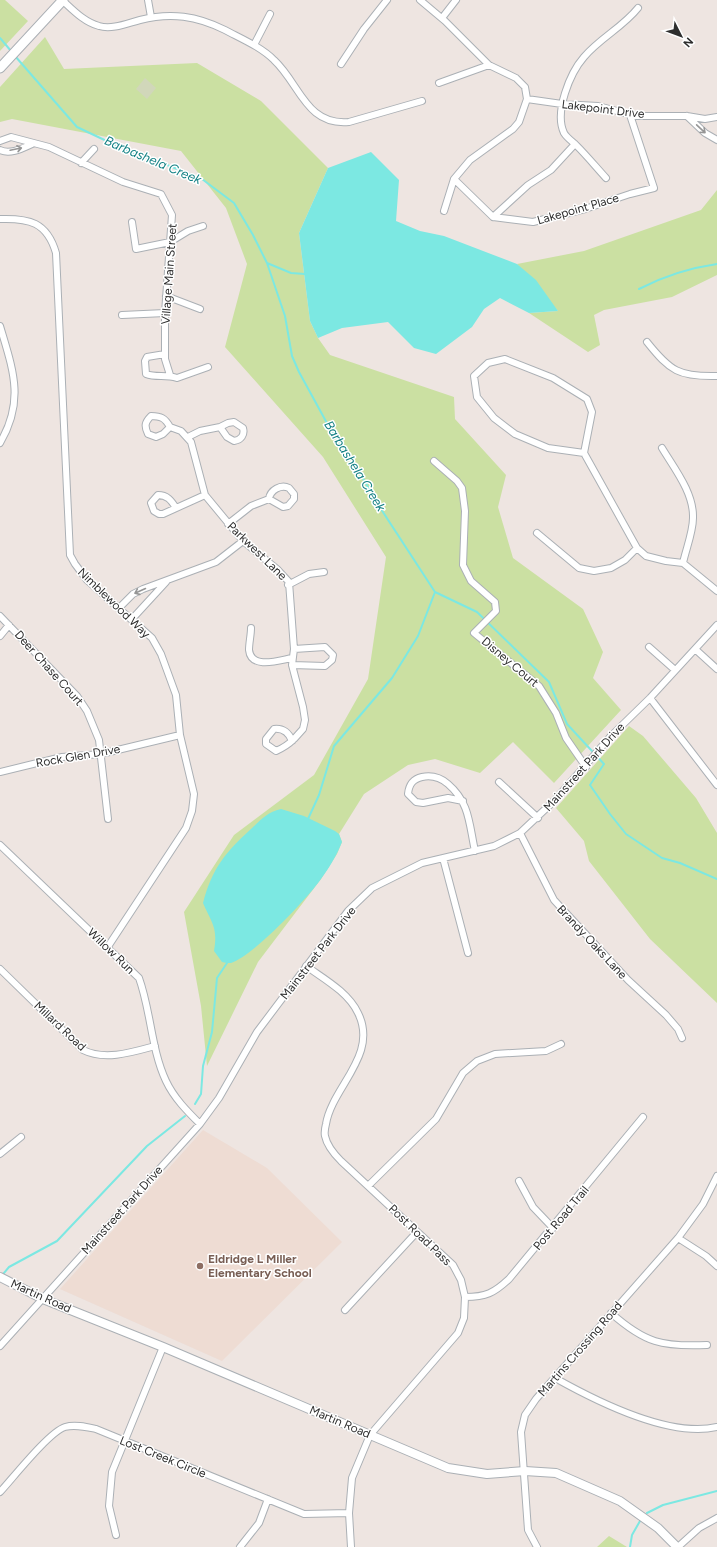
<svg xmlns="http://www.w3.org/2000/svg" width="717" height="1547" font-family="Figtree,sans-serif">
<rect width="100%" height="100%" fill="#eee5e1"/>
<path fill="#eedcd3" d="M203 1130 267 1168 342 1242 222 1361 60 1289Z"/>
<path fill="#cbe0a2" d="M0 0H5L28 21 0 51Z
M45 37 64 69 197 63 261 101 328 168 299 233 310 321 318 338 330 355 454 397 455 419 506 475 498 507 513 558 583 609 603 652 593 678 621 710 554 783 513 742 480 773 435 759 408 765 364 794 339 834 342 842 337 854 321 879 258 962 207 1066 201 1006 184 912 234 835 314 775 368 679 386 557 323 457 225 347 247 264 226 208 181 151 12 119 0 122V87Z
M717 190V275L672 297 604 310 594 315 600 345 588 352 529 313 558 311 517 264 584 251 701 210Z
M629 726 643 736 696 798 717 833V1003L650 939 589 861 584 841 556 808Z
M609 1536 627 1547H597Z"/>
<path fill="#d1d7ba" d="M145 78 156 88 147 99 136 89Z"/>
<path fill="#7ce8e2" d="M371 152 399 180 396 221 420 231 444 236 517 264 536 280 558 311 529 313 500 298 484 309 472 327 436 354 414 348 388 322 342 328 318 338 310 321 299 233 328 168Z
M281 809 304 816 335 831 339 834 342 842C337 855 329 868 321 879 307 899 253 956 231 963 229 963 225 963 222 962L214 951C218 927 212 924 203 903 212 868 226 852 251 829 261 820 267 812 281 809Z"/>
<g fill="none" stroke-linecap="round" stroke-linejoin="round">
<path stroke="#7ce8e2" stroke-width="2" d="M0 38 11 51
M15 56 77 127 132 153 167 165 202 179 234 203 253 235 267 263 285 316 292 356 299 372 328 425 354 463 379 506 435 592 477 612 549 682 567 724 604 764 590 785 610 814 626 834 662 858 680 863 717 879
M267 263 291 273 305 274
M639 289C664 276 689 268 717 264
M308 819 319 795 334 746 392 678 418 636 435 592
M195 1104 201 1094 203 1066 212 1032 217 978 227 963
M4 1273 9 1267 57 1241 147 1146 185 1116
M647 1513 663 1505 717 1491
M630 1547 632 1535 640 1521"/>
<g stroke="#abb0b5" stroke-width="8">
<path id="minor" d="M62 0C73 10 84 22 99 26 112 30 128 23 140 20 171 12 197 16 225 30 242 39 261 47 274 60 300 84 306 126 349 122L422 101
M148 0 151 17
M420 0 445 21 489 65 516 78 525 87 527 99 519 122 513 129 470 160 454 179 493 217 533 222 585 209 630 194 654 188 630 115
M442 18 456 0
M254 45 270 14
M341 64 364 29 387 0
M439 83 489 65
M527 99 562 104 598 106 636 116H687L705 119 717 117
M687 116 705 133 717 140
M0 141 11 137 49 147 123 182 161 194 172 215 165 313V359L170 375
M0 150C10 155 23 148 32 144
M81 163 94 149
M606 178C596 167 587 156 577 146 573 142 567 138 564 133 554 112 570 73 584 57 600 38 623 27 638 8
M444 211 454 179
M493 217 528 185 551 170 575 144
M0 219C29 218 47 222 56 253L70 555 75 564 87 580 152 638 161 654 176 695 180 735 194 794 192 811 186 828 107 948
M132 222 136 249 170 242 188 231 203 226
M166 296 200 309
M122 315 165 313
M0 326C13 370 25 400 0 443
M647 342C670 371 679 377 717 376
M165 354 147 357 145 361 146 374C156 378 166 374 177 378L208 367
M505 359 553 378 587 399 592 412 584 453 548 448 515 434 494 418 477 397 474 376 488 363Z
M170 427 163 434 156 437 148 434C144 426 145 422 151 416 161 416 165 418 170 427L181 431 191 442 205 495 243 541 277 569 289 582 294 649 292 665 303 707 305 720 303 729 294 739C289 744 283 748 276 751L266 744V739L274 729C283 728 289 733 292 741
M188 437 200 431 220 427 227 437 234 441C241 440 245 435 243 428L234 422 228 423 220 427
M662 448C674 468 694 493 693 518 693 532 686 549 683 563
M584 453 637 548 646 556 666 561 683 563 717 591
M434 461 457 481 462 488 465 511 463 565 471 581 495 602 496 611 474 633 539 686 556 713 566 738 586 767
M176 508C171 500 167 495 158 495L151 503 154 511 159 514H163L205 495
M228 524 251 506 269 499 283 507 288 506 294 499V494L289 488C281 484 270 490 269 499
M537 533 579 568 594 571 611 568 625 560 637 548
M288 585 309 574 324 572
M119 608 133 594 143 589 216 562 243 541
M0 616 77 696 87 711 99 740 108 819
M132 619 166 582
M251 628C251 635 249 643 249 650 251 670 280 660 292 658
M0 636 9 625
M649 647 675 670
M695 649 717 669
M292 665 325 666 332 660 333 655 325 647 294 649
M650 698 717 785
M0 772 62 757 101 754 180 735
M499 782 538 818
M463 801 448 798 423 803 416 802 408 794C409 784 413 779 422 777 432 775 441 778 448 784 470 803 469 824 475 851
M520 833 554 900 628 980 666 1015 678 1029 682 1038
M0 845 139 978C151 1011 151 1049 166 1081 174 1098 187 1111 200 1124
M443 858 468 953
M306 966C324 979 348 992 358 1013 379 1055 332 1087 326 1124 325 1128 324 1132 325 1136 327 1146 334 1154 341 1161L453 1265 461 1280 465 1297 464 1318 458 1333 370 1435 352 1478 349 1513 351 1547
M0 969 83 1050C105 1061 133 1052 155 1046
M0 1154 21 1137
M519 1181 533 1207 553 1228
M368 1186 436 1119 463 1073 477 1061 495 1054 546 1051 561 1044
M678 1238 706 1256 717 1266
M465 1297C486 1297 494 1293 509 1279L643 1117
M345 1310 417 1232
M611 1313C645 1343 662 1347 707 1345
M0 1346 200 1124 219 1098 257 1032 348 911 372 888 422 863 494 846 520 833 555 800 611 736 650 698 717 625
M555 1378C596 1401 670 1438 717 1427
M0 1492C13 1478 49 1432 65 1427 75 1424 87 1427 96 1429L304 1514 349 1513
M116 1535 109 1506 112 1472 163 1347
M240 1547 259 1523 268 1499
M537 1547 528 1530 521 1432 525 1415 536 1399 678 1238 703 1204 717 1176
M678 1547 699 1528 717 1518"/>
</g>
<g stroke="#abb0b5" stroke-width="10">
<path id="tertiary" d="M0 1277 43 1299 163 1347 448 1468 487 1474 525 1471 556 1473 620 1501 658 1528 677 1547"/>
</g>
<g stroke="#abb0b5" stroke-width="11">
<path id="secondary" d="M0 68 63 0"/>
</g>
<use href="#minor" stroke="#fff" stroke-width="6"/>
<use href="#tertiary" stroke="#fff" stroke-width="8"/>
<use href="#secondary" stroke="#fff" stroke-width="9"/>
</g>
<defs><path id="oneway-shaft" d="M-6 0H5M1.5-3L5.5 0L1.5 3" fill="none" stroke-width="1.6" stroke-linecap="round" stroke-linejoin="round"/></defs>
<g stroke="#969696">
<use href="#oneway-shaft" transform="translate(701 129) rotate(43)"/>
<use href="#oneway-shaft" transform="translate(16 149) rotate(-12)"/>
<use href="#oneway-shaft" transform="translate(140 591) rotate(156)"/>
</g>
<circle fill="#8d6e63" stroke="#fff" stroke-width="1.5" cx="200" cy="1266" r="4"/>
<g text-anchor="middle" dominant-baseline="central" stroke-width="3" stroke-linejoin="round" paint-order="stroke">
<g font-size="12" fill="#2e2e2e" stroke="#fff">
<text transform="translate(603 109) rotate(7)">Lakepoint Drive</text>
<text transform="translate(578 209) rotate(-16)">Lakepoint Place</text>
<text transform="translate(169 274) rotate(-86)">Village Main Street</text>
<text transform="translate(257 551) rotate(44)">Parkwest Lane</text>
<text transform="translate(114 603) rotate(44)">Nimblewood Way</text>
<text transform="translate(510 662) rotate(40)">Disney Court</text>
<text transform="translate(49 668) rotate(48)">Deer Chase Court</text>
<text transform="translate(78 756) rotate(-10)">Rock Glen Drive</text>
<text transform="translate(584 767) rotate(-48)">Mainstreet Park Drive</text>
<text transform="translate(592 942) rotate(47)">Brandy Oaks Lane</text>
<text transform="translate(111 951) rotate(44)">Willow Run</text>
<text transform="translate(318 953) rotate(-52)">Mainstreet Park Drive</text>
<text transform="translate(60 1026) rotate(43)">Millard Road</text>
<text transform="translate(122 1210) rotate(-48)">Mainstreet Park Drive</text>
<text transform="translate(561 1218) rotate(-50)">Post Road Trail</text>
<text transform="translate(420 1235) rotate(44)">Post Road Pass</text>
<text transform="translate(41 1296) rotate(24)">Martin Road</text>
<text transform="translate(580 1349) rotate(-49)">Martins Crossing Road</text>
<text transform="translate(340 1422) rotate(23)">Martin Road</text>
<text transform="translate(163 1457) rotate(22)">Lost Creek Circle</text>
</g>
<g font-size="12" font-weight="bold" fill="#785e54" stroke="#fff" text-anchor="start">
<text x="208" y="1259">Eldridge L Miller<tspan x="208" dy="14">Elementary School</tspan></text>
</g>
<g font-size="13" font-style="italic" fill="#158285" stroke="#fff">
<text transform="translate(153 160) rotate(23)">Barbashela Creek</text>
<text transform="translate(355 466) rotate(58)">Barbashela Creek</text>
</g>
</g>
<g transform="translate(681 36) rotate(132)" stroke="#ffffff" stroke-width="3" paint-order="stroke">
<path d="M0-3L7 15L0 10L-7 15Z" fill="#2e2e2e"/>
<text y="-6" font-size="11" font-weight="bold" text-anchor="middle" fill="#2e2e2e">N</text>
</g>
</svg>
